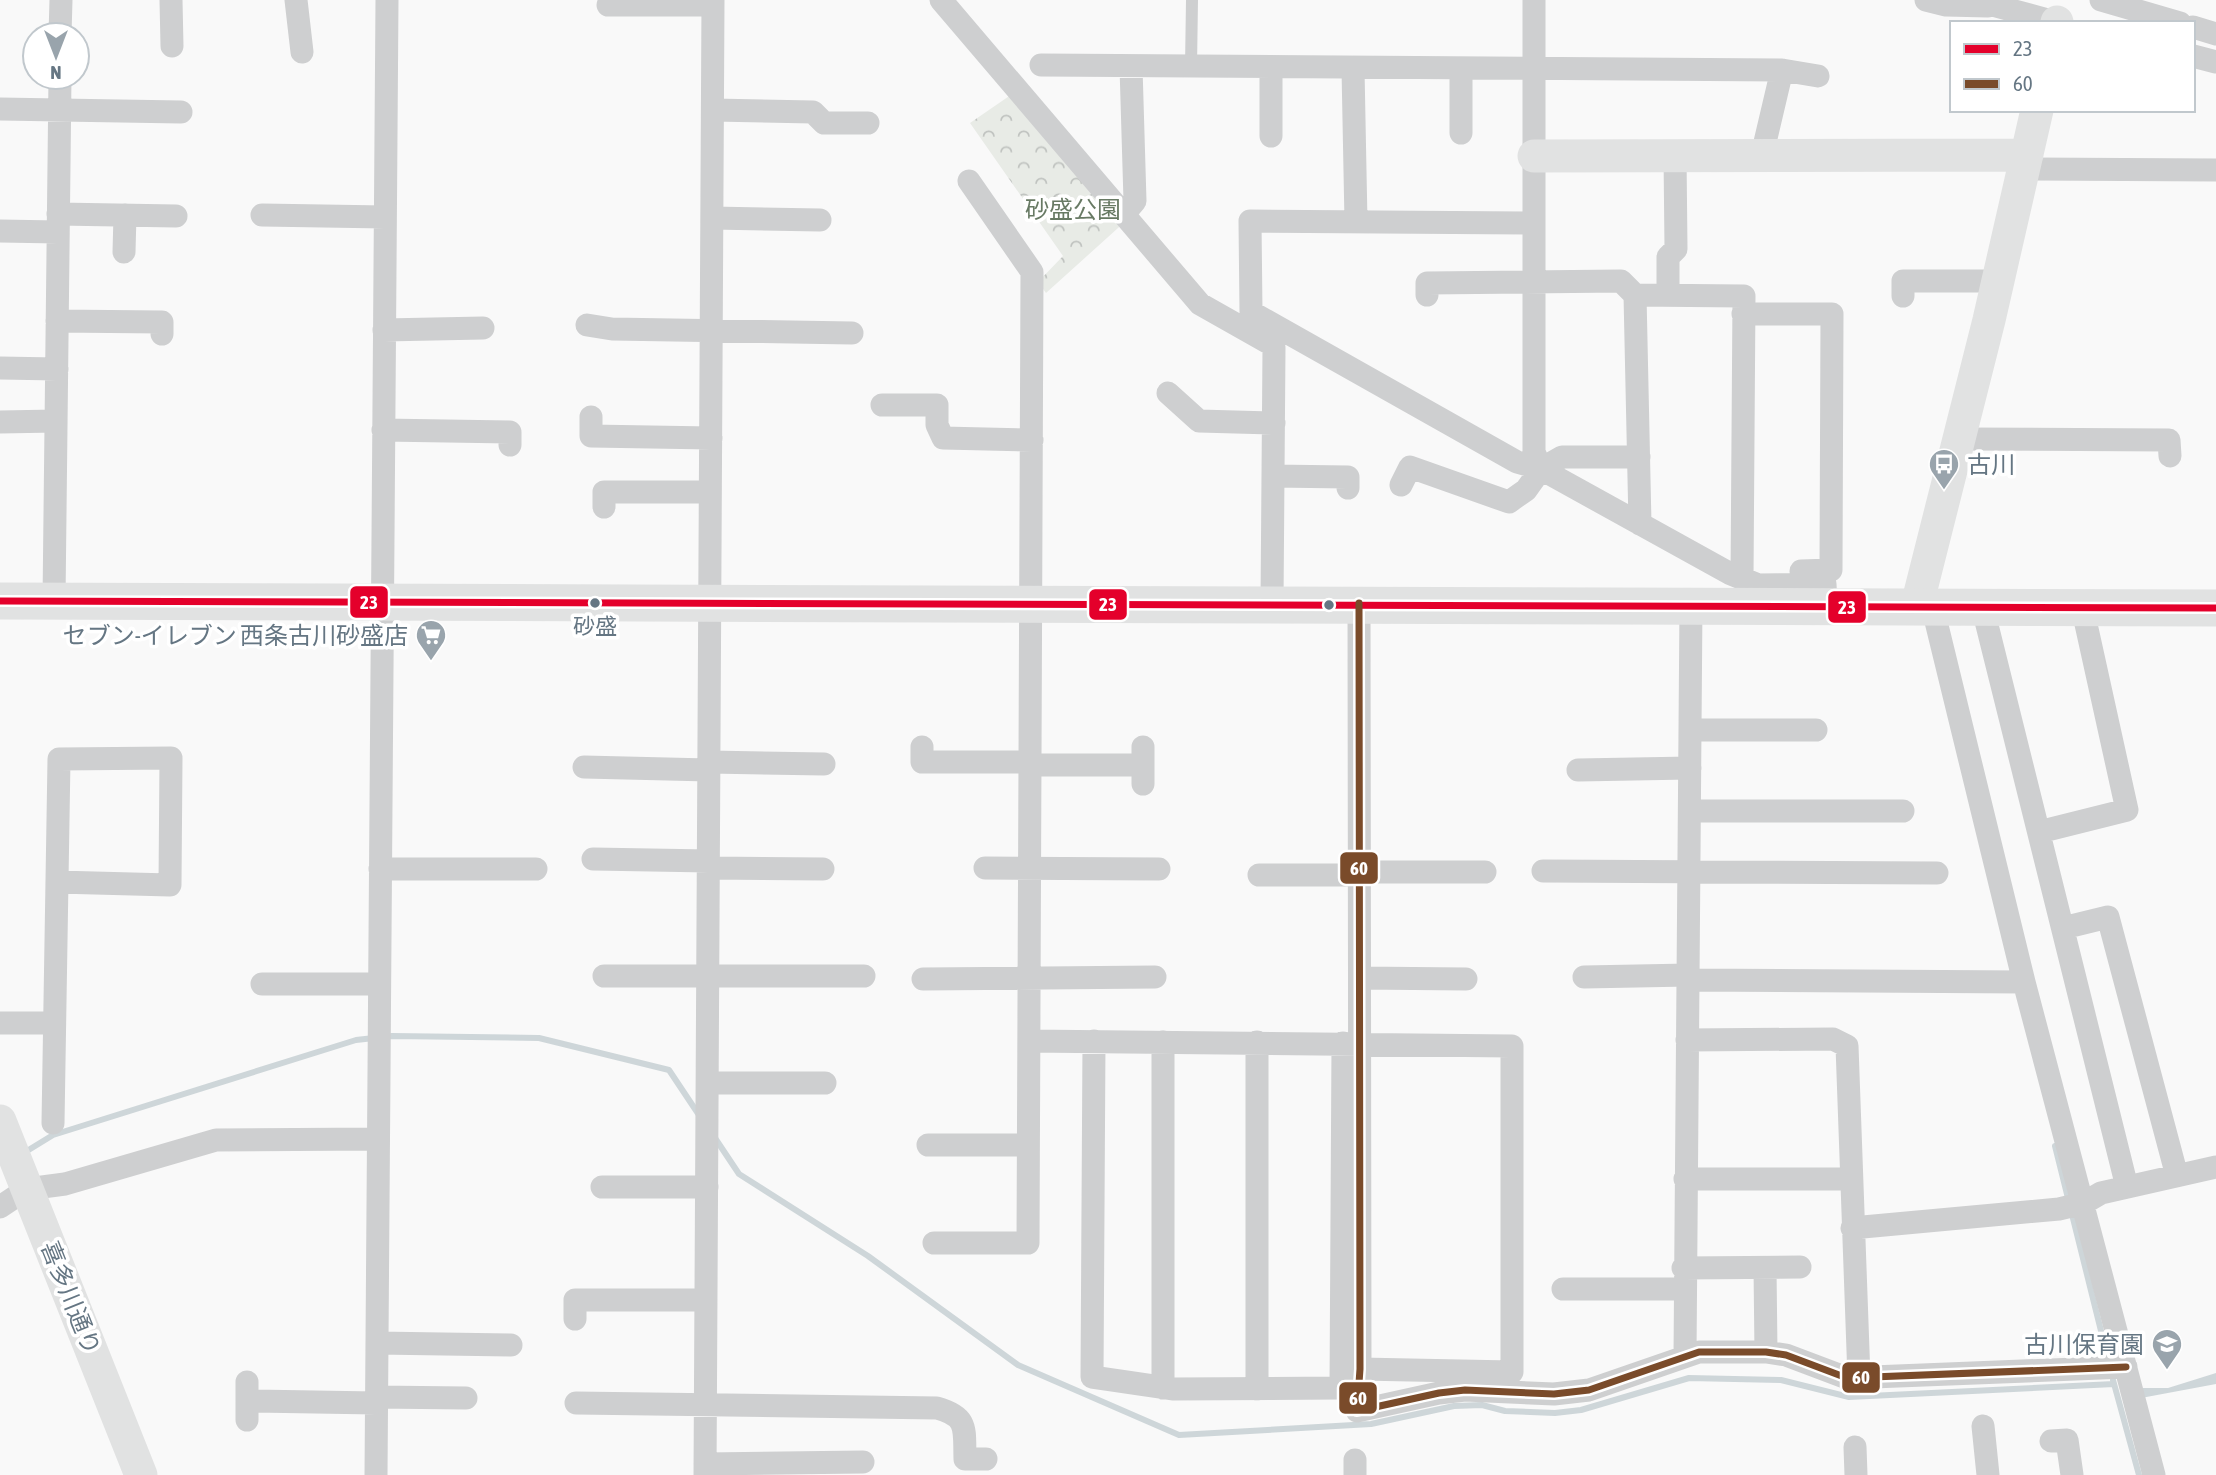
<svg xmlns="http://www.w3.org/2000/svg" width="2216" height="1475" font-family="'Asap Condensed','Noto Sans JP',sans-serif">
<defs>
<pattern id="forest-crowns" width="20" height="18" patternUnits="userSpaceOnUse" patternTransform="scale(1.75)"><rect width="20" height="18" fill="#e8ebe6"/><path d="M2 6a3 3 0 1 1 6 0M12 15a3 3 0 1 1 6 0" fill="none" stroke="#c0c3c0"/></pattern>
</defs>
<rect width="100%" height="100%" fill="#f9f9f9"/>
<path fill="url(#forest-crowns)" d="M1018 90 1128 219 1046 293 1038 282 1063 256 970 123Z"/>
<path fill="#ced6d9" d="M2216 1373V1384L2141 1398 2138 1388H2168Z"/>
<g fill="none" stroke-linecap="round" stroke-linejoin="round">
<path stroke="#ced6d9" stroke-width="6" d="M715 1138 739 1174 868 1256 1018 1365 1179 1435 1371 1424 1454 1406 1482 1405 1505 1411 1555 1413 1581 1410 1689 1378 1781 1380 1849 1397 2114 1384
M2055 1146 2109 1363
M22 1154 53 1135 356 1040 392 1036 539 1038 669 1070 699 1115
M2113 1380 2139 1475"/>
<path stroke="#cecfd0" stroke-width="12" d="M1191 67 1192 0"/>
<path stroke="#cecfd0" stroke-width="23" d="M171 0 172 46
M296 0 302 52
M941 0 1200 304 1269 343
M1534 0V452L1541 469
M1926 0 1946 5 1988 6
M1974 0 2059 23
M2101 0 2180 23
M608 5H713
M2193 27 2216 34
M60 35 61 0
M2193 56 2216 62
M1041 65 1782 70 1818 76
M1271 68V136
M1353 69 1356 222
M1461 69V133
M0 109 181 112
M713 110 813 112 824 123H868
M1762 155 1782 70
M2024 169 2216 170
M58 214 176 216
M1124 214 1135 201 1131 67
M262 215 385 217
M712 218 820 220
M1534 223 1250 221 1251 312 1517 462 1541 469 1729 573 1758 585 1825 584 1826 604
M0 231 58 232
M124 252 125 215
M1427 295V283L1621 281 1635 295 1744 296 1742 578
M1635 295 1640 524
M1668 295V257L1676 249 1675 155
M1903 296V281H1998
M1743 314H1832L1831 570 1801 571
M57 321 162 322V334
M587 325 612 329 852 333
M384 330 483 328
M0 368 57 369
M1168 393 1199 421 1274 423
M882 405H937V425L943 438 1032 440
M591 417V436L711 438
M0 422 56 421
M383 430 510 432V445
M1959 439 2169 440 2170 456
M1273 476 1348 477V488
M1401 485 1410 467 1509 502 1526 490 1541 469 1562 457H1639
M604 507V492H710
M54 601 60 77
M1272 603 1274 348 1269 343 1275 331
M1359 603 1360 1369 1357 1411 1439 1393 1465 1390 1554 1394 1589 1390 1699 1352H1766L1786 1355 1847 1378 2126 1367
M1932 605 2024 982 2154 1475
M1982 605 2127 1187
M1690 730H1816
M922 747V762H1031
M1143 747V784
M709 762 824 764
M1031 765H1143
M584 767 709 770
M1578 770 1690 768
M1690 811H1903
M2039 832 2127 810 2082 606
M593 859 709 861
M709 868 823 869
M985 868 1159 869
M380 869H536
M1543 871 1937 873
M1359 872H1485
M1259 875H1359
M2063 928 2108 917 2177 1176
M604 976H864
M1584 977 1689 975
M1360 978 1466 979
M923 979 1155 977
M1689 980 2024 982
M262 984H379
M0 1023H54
M1687 1040 1833 1039 1847 1046 1859 1378
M1029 1041 1512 1046V1372L1360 1369
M1094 1041 1092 1377 1174 1389 1341 1388 1343 1043
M1163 1042V1388
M1257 1042V1389
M708 1083H825
M53 1123 59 759 171 758 170 885 57 882
M928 1145H1028
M1685 1179H1851
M602 1187H707
M0 1207 27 1189 65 1184 216 1140 378 1139
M1852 1228 2059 1209 2084 1203 2101 1193 2216 1167
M934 1243H1028L1032 272 969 181
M1683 1268 1800 1267
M1765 1268 1766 1352
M1563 1289H1683
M575 1319V1300H706
M377 1343 511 1345
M1685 1356 1691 604
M247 1382V1420
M376 1397 466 1398
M247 1401 376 1403
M576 1403 937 1408C969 1417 964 1429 965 1459H986
M1983 1426 1988 1475
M2051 1441 2067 1440 2072 1475
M1855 1447 1856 1475
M705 1464 863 1462
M376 1475 387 0
M705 1475 713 0
M1355 1475V1460"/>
<path stroke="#e1e2e2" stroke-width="33" d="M2057 23V22
M1534 156 2027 155
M1917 605 1989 320 2037 110
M0 1121 141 1475"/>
<path stroke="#e1e2e2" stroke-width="37" d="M0 601 2216 608"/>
<g stroke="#fff" stroke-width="12">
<path id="bus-1" d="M0 601 2216 608"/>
</g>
<g stroke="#fff" stroke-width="12">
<path id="bus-2" d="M1359 603 1360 1369 1357 1411 1439 1393 1465 1390 1554 1394 1589 1390 1699 1352H1766L1786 1355 1847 1378 2126 1367"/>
</g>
<use href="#bus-1" stroke="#e4002b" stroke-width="7"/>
<use href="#bus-2" stroke="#7a4b2a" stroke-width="7"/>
</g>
<defs>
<g id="bus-pin" transform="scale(1.575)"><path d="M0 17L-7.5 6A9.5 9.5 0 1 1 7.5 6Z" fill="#99a4ac" stroke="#fff"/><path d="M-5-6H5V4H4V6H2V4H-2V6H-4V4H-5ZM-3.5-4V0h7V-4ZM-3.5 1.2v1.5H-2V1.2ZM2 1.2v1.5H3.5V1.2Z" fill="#fff"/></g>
<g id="supermarket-pin" transform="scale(1.575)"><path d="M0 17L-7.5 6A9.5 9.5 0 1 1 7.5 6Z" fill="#99a4ac" stroke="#fff"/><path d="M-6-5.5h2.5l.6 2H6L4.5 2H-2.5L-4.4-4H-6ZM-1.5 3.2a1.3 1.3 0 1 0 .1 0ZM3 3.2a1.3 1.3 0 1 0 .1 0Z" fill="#fff"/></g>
<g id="school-pin" transform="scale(1.575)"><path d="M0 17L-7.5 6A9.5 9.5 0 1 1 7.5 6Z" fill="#99a4ac" stroke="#fff"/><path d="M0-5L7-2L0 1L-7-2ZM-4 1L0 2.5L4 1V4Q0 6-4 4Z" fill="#fff"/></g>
</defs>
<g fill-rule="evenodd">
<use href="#bus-pin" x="1944" y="464"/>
<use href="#supermarket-pin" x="431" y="635"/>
<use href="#school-pin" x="2167" y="1344"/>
</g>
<g fill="#657683" stroke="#fff" stroke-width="2.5">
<circle cx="595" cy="603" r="6"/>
<circle cx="1329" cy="605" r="6"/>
</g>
<g text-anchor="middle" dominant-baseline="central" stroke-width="7" stroke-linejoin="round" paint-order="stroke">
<g font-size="22" fill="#657683" stroke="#fff">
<text x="595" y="626">砂盛</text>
</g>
<g font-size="24" fill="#687a64" stroke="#fff">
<text x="1073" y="209">砂盛公園</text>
</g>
<g font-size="24" fill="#657683" stroke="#fff" text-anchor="end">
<text x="1967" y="464" text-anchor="start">古川</text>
<text x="408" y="635">セブン-イレブン 西条古川砂盛店</text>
<text x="2144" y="1344">古川保育園</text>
</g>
<g font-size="24" fill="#657683" stroke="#fff">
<text transform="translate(71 1298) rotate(68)">喜多川通り</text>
</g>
</g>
<g stroke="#fff" stroke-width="2.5">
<rect x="349" y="585" width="40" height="34" rx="7" fill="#e4002b"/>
<rect x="1088" y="588" width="40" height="33" rx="7" fill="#e4002b"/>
<rect x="1827" y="590" width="40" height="34" rx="7" fill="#e4002b"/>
<rect x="1339" y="851" width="40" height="34" rx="7" fill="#7a4b2a"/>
<rect x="1841" y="1361" width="40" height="33" rx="7" fill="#7a4b2a"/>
<rect x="1338" y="1381" width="40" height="34" rx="7" fill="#7a4b2a"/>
</g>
<g font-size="19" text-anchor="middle" font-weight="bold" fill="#fff">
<text x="369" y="609">23</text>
<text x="1108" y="611">23</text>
<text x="1847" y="614">23</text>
<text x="1359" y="875">60</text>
<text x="1861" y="1384">60</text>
<text x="1358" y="1405">60</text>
</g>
<rect x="1950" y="21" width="245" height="91" fill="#ffffff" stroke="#c1c8cd" stroke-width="2"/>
<rect x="1964" y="44" width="35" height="10" fill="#e4002b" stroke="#c1c8cd" stroke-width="2"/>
<text x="2013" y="56" font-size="21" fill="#657683">23</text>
<rect x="1964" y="79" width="35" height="10" fill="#7a4b2a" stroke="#c1c8cd" stroke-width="2"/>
<text x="2013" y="91" font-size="21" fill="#657683">60</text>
<g transform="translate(56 56) rotate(180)"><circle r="33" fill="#ffffff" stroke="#c1c8cd" stroke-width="2"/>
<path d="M0-5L12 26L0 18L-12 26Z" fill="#99a4ac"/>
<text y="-10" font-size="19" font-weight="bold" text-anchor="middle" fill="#657683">N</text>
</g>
</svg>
